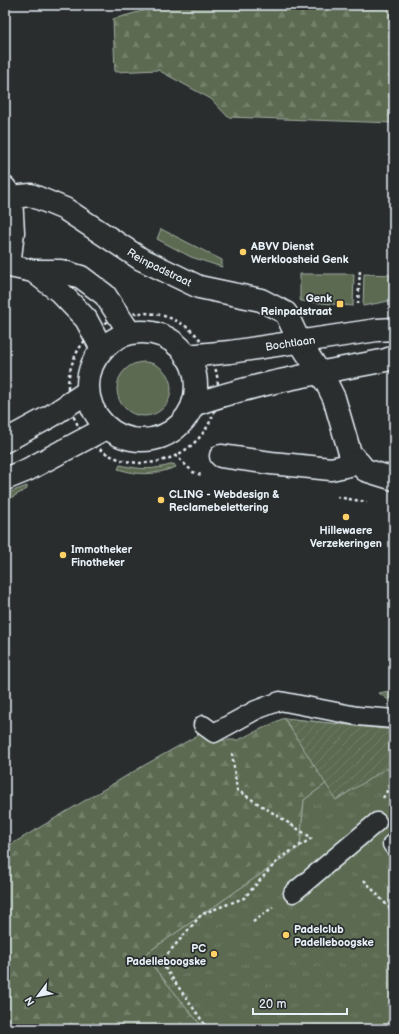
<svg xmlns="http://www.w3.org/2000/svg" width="399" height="1034" font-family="'Balsamiq Sans',sans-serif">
<defs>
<pattern id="forest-firs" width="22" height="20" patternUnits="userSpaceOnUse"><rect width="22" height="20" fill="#5c6a51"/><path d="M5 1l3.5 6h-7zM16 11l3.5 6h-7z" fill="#73806b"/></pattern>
<pattern id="park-tufts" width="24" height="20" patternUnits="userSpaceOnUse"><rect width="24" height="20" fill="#5c6a51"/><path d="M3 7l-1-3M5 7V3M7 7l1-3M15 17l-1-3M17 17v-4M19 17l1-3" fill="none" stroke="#73806b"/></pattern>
<pattern id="garden-furrows" width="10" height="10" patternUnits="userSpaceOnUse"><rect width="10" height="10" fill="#5c6a51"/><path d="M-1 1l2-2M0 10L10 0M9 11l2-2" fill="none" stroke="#73806b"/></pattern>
</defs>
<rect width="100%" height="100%" fill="#2a2d2e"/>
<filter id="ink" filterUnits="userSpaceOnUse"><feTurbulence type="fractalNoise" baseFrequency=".025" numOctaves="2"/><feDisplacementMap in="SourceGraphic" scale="8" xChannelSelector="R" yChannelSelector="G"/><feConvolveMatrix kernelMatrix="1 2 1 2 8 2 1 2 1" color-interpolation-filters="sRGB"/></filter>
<g filter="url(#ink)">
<path fill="#5c6a51" stroke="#a2aea4" d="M161 229 222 260V267L191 257 157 239Z
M300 274H354L353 306 300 301Z
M364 274 394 275V300L363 306Z
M117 389a27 27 0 1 1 54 0a27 27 0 1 1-54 0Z
M174 464 176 467C154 475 141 476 118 469L120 465C143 470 152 470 174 464Z
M27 486V489L5 501V494Z"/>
<path fill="url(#forest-firs)" stroke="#a2aea4" d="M164 5H394V123L228 117 211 99 158 70 115 72 113 19Z
M284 718 327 783 304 800 300 847 144 955 204 1029H5V848L143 766 200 734 218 740H238Z"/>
<path fill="url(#park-tufts)" stroke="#a2aea4" d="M284 718 394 730V1029H204L144 955 300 847 304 800 327 783Z"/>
<path fill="url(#garden-furrows)" stroke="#a2aea4" d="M394 690V704L379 693Z
M284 718 394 730V773L391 776 387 768 336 800Z"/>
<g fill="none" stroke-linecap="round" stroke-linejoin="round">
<g stroke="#e8f1f8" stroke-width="21">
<path id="service" d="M203 725 214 733 256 710 280 701 357 716 394 719
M392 844 394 847
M293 893 377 822"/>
</g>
<g stroke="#e8f1f8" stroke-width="25">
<g id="minor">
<path d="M5 188 11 197 13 232 9 266"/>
<path id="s1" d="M11 197 31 195 65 209 141 259 199 287 261 300 286 313 299 341 327 384 334 398 350 453 365 470 394 479"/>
<path d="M221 456 271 463 331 469 359 463"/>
</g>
</g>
<g stroke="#e8f1f8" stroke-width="25">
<path id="tertiary" d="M5 265 33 271H61L81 277 105 295 130 333
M33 271 60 292 86 319 102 349
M5 441 51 416 87 392
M5 479 27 470 106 428"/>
</g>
<g stroke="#e8f1f8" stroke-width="25">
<g id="secondary">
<circle cx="142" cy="386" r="54"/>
<path id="s2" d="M186 356 230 352 377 330 394 329"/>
<path d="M193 405C255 383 321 373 386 360L394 357"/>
</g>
</g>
<path stroke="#e8f1f8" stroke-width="2.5" stroke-dasharray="3 3" stroke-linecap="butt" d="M358 304 360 270
M68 388a75 75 0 1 1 150 0a75 75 0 1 1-150 0Z
M175 455 193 472 201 475
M337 497 367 502
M232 753 237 790 312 838
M383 798 387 791 394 785
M364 880 394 913
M253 922 273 907
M208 1029 165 968 164 958 202 914 244 898 280 858 312 838"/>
<use href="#service" stroke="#2a2d2e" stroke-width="18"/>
<use href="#minor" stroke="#2a2d2e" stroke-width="22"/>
<use href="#tertiary" stroke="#2a2d2e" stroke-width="22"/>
<use href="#secondary" stroke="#2a2d2e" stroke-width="22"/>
</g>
</g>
<g fill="#ffd166" stroke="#2a2d2e" stroke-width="1.5">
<circle cx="243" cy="252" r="4"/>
<rect x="336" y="300" width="8" height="8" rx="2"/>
<circle cx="161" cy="500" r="4"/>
<circle cx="346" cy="517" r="4"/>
<circle cx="63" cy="555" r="4"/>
<circle cx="286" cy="935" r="4"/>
<circle cx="214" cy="954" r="4"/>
</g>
<g text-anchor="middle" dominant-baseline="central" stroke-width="3.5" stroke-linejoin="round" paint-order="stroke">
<g font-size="11" font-weight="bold" fill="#e8f1f8" stroke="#2a2d2e" text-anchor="start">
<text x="251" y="246">ABVV Dienst<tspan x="251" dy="13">Werkloosheid Genk</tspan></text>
<text x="332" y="298" text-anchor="end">Genk<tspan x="332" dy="13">Reinpadstraat</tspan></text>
<text x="169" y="494">CLING - Webdesign &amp;<tspan x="169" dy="13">Reclamebelettering</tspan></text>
<text x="346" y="530" text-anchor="middle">Hillewaere<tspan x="346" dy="13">Verzekeringen</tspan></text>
<text x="71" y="549">Immotheker<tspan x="71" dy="13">Finotheker</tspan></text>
<text x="294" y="929">Padelclub<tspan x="294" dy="13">Padelleboogske</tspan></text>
<text x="206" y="948" text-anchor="end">PC<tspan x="206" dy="13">Padelleboogske</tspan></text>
</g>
<g font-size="11" fill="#e8f1f8" stroke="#2a2d2e">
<text stroke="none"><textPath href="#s1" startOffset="168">Reinpadstraat</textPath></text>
<text stroke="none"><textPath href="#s2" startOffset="105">Bochtlaan</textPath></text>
</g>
</g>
<rect width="399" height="1034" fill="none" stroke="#2a2d2e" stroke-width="20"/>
<rect x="10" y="10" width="379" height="1014" fill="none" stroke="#e8f1f8" stroke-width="1.5" filter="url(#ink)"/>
<g transform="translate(38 996) rotate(238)" stroke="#2a2d2e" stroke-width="3" paint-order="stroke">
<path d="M0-3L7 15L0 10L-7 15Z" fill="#e8f1f8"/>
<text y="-6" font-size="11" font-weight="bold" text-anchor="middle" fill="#e8f1f8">N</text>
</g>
<path d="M253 1008v6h94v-6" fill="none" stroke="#e8f1f8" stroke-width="2"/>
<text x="259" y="1008" font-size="12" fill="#e8f1f8" stroke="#2a2d2e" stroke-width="3" paint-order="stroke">20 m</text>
</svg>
